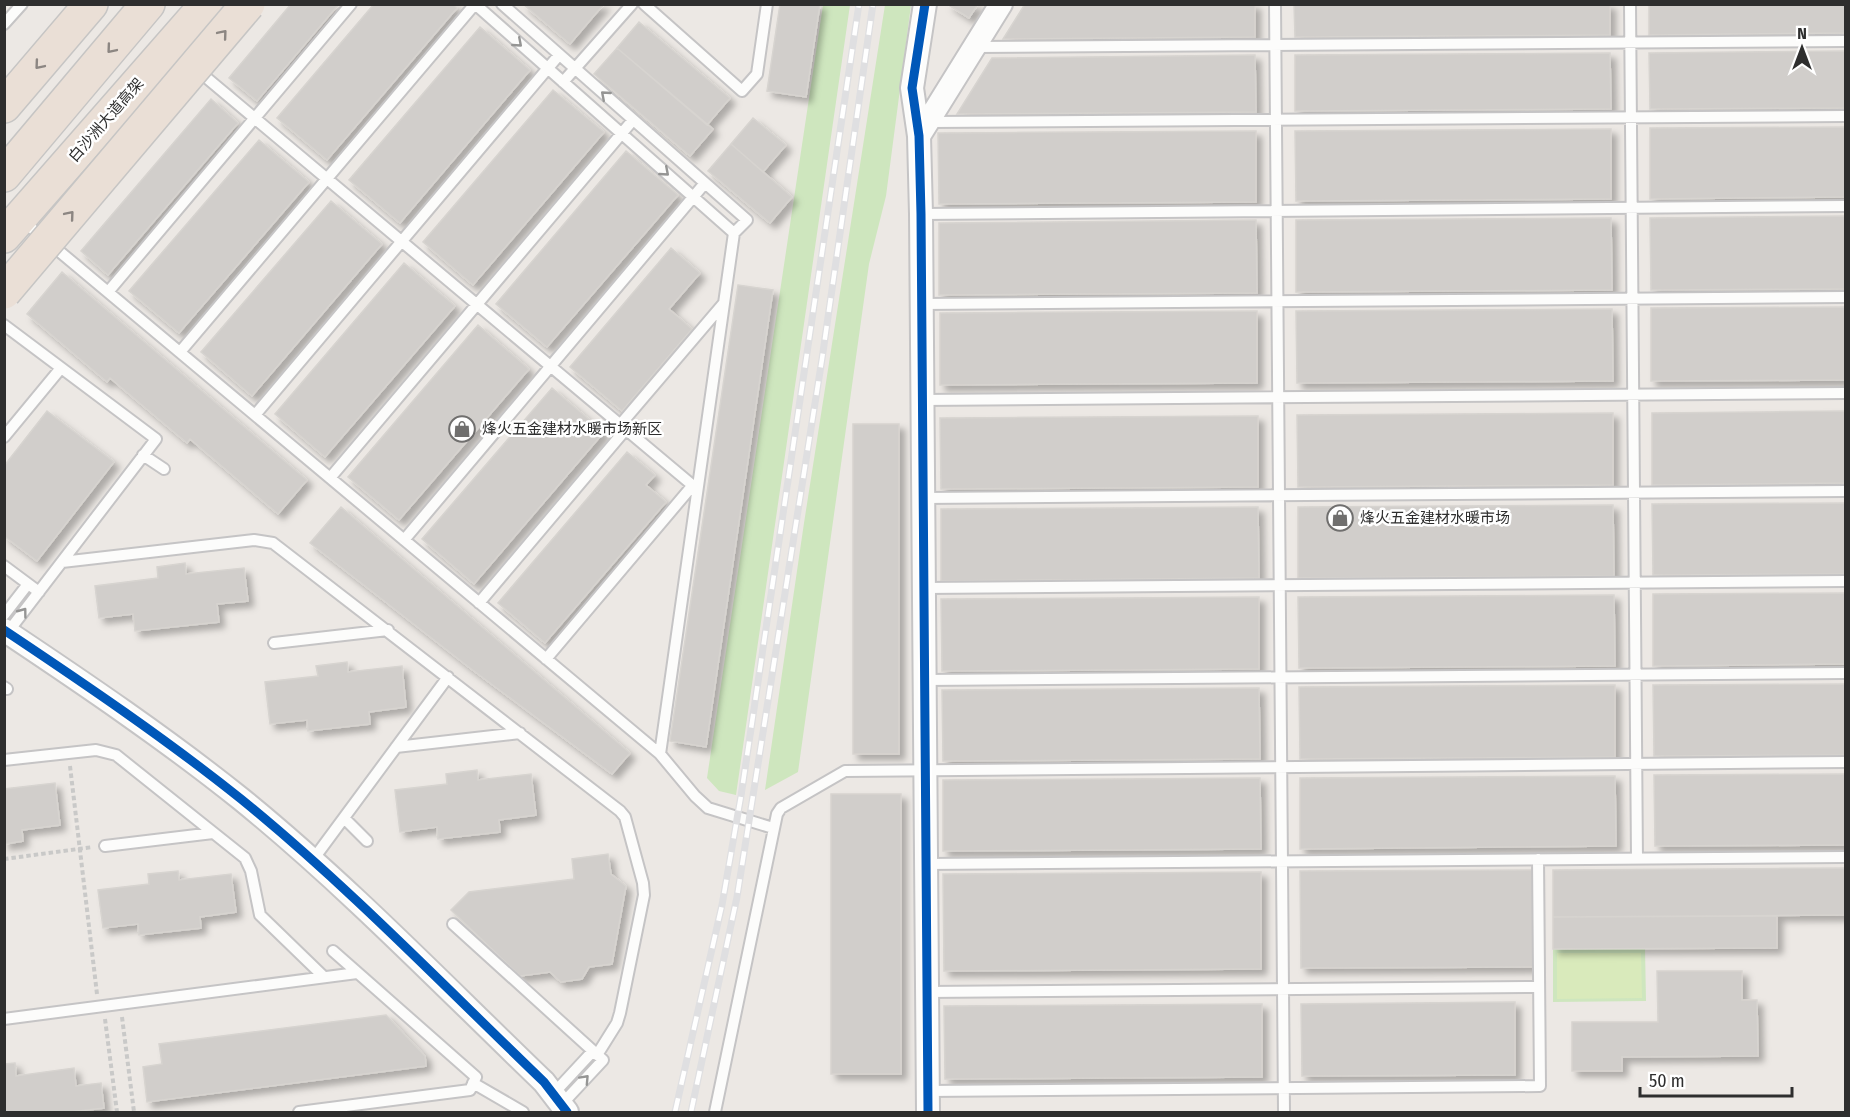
<svg xmlns="http://www.w3.org/2000/svg" width="1850" height="1117" font-family="'Fira Sans Condensed','Noto Sans SC',sans-serif">
<defs>
<filter id="shadow"><feDropShadow dx="5.5" dy="5.5" stdDeviation="3" flood-color="#0004"/></filter>
</defs>
<rect width="100%" height="100%" fill="#ece8e4"/>
<path fill="#cee6be" d="M823 5H850L736 795 719 791 707 778Z
M885 5H911L886 196 869 264 798 772 765 790 804 523Z
M1645 948 1646 1001 1553 1002V949Z"/>
<path fill="#d9eabb" d="M1557 953H1641L1642 998 1557 999Z"/>
<path fill="#d1cecb" stroke="#d7d4d0" stroke-width="1.5" filter="url(#shadow)" d="M291 4H339L257 101 229 78Z
M374 4H453L457 8 327 160 277 118Z
M523 4H604L570 44Z
M780 4H820L806 97 767 91Z
M947 4H978L969 18Z
M1025 4H1255V37L1003 39Z
M1294 4H1610V35L1295 37Z
M1649 4H1846V33L1649 35Z
M639 22 730 98 707 125 617 48Z
M480 27 530 70 400 223 349 180Z
M617 48 713 129 690 156 594 74Z
M1846 51V108L1650 109 1649 53Z
M1610 53 1611 109 1295 111V55Z
M1255 55 1256 112 957 114 992 58Z
M553 90 604 132 473 285 423 242Z
M211 99 238 123 108 275 81 251Z
M753 118 786 145 763 172 731 144Z
M1846 127V197L1650 199V128Z
M1611 129V199L1296 201 1295 131Z
M1256 131V202L939 204 938 133Z
M259 140 309 182 179 333 129 291Z
M731 144 792 197 770 223 708 171Z
M626 151 678 195 547 347 496 304Z
M331 201 382 244 252 396 201 352Z
M1846 216V289L1651 290 1650 218Z
M1611 218 1612 290 1296 292V220Z
M1256 220 1257 293 939 295V223Z
M671 248 700 273 669 309 692 329 622 411 570 367Z
M404 263 455 306 325 457 275 414Z
M62 272 307 480 278 514 190 439 187 443 110 378 107 382 27 314Z
M738 285 773 290 706 747 670 741Z
M1846 307V380L1651 381V308Z
M1612 309 1613 381 1297 383 1296 311Z
M1257 311V383L940 385V313Z
M478 325 529 369 399 520 348 477Z
M552 388 604 432 474 584 422 539Z
M47 411 114 462 37 561 4 536V466Z
M1846 411V483L1652 485V413Z
M1613 413V485L1298 487 1297 415Z
M1258 416V487L941 489 940 418Z
M853 424H899V754H853Z
M627 452 655 475 646 485 666 502 545 643 498 603Z
M1846 503V574L1653 575 1652 504Z
M1613 505 1614 576 1298 578V507Z
M341 507 630 753 612 774 470 668 310 543Z
M1258 507 1259 578 941 581V509Z
M185 563 186 574 244 568 248 601 217 604 219 622 135 631 133 614 99 618 95 586 158 578 157 567Z
M1846 593V664L1653 666V594Z
M1614 595 1615 666 1299 668 1298 597Z
M1259 597V669L942 671 941 599Z
M347 662 348 672 402 666 406 707 369 712 370 724 308 731 307 720 270 724 265 682 318 676 316 666Z
M1846 684V755L1654 756 1653 685Z
M1615 685V757L1300 759 1299 687Z
M1259 688 1260 759 943 761 942 690Z
M477 770 478 780 531 774 536 815 499 820 500 832 438 839 437 827 400 832 395 790 447 784 446 774Z
M1846 774V845L1655 846 1654 775Z
M1615 776 1616 846 1300 849V778Z
M1260 778 1261 849 943 851V780Z
M55 783 60 825 22 830 23 841 4 844V789Z
M831 794H901V1074H831Z
M608 854 611 874 626 886 612 964 589 967 582 979 561 982 550 972 520 976 451 910 469 892 574 879 572 859Z
M1846 868V915L1553 917V870Z
M1533 870V967L1301 968 1300 871Z
M178 871 179 880 231 874 236 912 200 917 201 928 139 935 138 924 103 928 98 890 149 884 148 874Z
M1261 872V969L944 971 943 874Z
M1777 916V948L1553 949V917Z
M1657 971H1742V1000H1757L1758 1056 1622 1057V1071H1572V1022H1658Z
M1515 1002V1075L1302 1076 1301 1004Z
M1262 1004V1077L945 1079 944 1006Z
M386 1015 425 1056 426 1066 147 1102 143 1067 162 1064 159 1044Z
M15 1063 16 1076 74 1068 76 1086 101 1083 104 1108 71 1112H4V1064Z"/>
<g fill="none" stroke-linecap="round" stroke-linejoin="round">
<g stroke="#c5c4c5" stroke-width="14">
<path id="lane" d="M475 4 734 233 747 220 502 4
M644 4 742 91 757 74 767 4
M1275 4 1284 1112
M1630 4 1637 859
M4 24 22 4
M975 47 1846 41
M196 69 697 489
M563 82 632 4
M929 122 1846 116
M921 214 1846 206
M29 226 660 754 695 796 708 808 773 828
M108 292 351 4
M922 304 1846 297
M4 325 156 439 8 632
M180 352 475 4
M922 400 1846 393
M255 415 559 55
M620 425 724 303
M4 437 61 368
M143 455 164 469
M330 478 633 120
M923 498 1846 491
M404 540 705 183
M62 562 254 540 273 543 620 811 625 817 643 883 644 895 620 1013 617 1023 597 1055
M4 566 39 592
M924 588 1846 581
M479 603 626 429
M4 615 28 584
M274 643 388 630
M546 659 693 485
M925 680 1846 673
M4 687 7 689
M396 747 520 733
M660 754 734 233
M4 760 96 750 116 755 245 858 251 871 260 915 324 977
M344 818 367 841
M105 846 213 833
M312 861 448 677
M926 864 1846 857
M453 924 603 1060 562 1104
M927 992 1539 987
M4 1019 357 973
M473 1083 523 1112
M928 1091 1540 1086 1538 859
M554 1093 593 1051
M299 1112 470 1090 476 1077 333 951
M715 1112 777 814 781 808 845 771 1846 762"/>
</g>
<g stroke="#c5c4c5" stroke-width="26">
<path id="street" d="M925 4 912 88 919 136 921 214 928 1112
M919 136 1001 4
M4 630C85 684 166 739 241 799 348 886 445 987 544 1082L567 1112"/>
</g>
<g stroke="#c6c5c4" stroke-width="36">
<path id="highway" d="M4 106 91 4
M4 175 148 4
M4 236 207 4"/>
</g>
<path stroke="#c9c9c8" stroke-width="4" stroke-dasharray="4.5 3" stroke-linecap="butt" d="M70 766 97 994
M4 859 93 847
M122 1017 134 1112
M105 1019 117 1112"/>
<use href="#lane" stroke="#fcfcfb" stroke-width="10"/>
<use href="#street" stroke="#fcfcfb" stroke-width="22"/>
<use href="#highway" stroke="#eadfd6" stroke-width="33"/>
<g stroke="#dfdfe1" stroke-width="7">
<path id="rail" d="M675 1112 722 905 741 796 859 4
M691 1112 737 897 822 359 873 4"/>
</g>
<use href="#rail" stroke="#fff" stroke-width="4.5" stroke-dasharray="14" stroke-linecap="butt"/>
<g stroke="#c6c5c4" stroke-width="36" stroke-linecap="butt">
<path id="highway-bridge" d="M4 292 248 4"/>
</g>
<use href="#highway-bridge" stroke="#eadfd6" stroke-width="33"/>
<g stroke="#fff" stroke-width="13">
<path id="cycleway" d="M925 4 912 88 919 136 921 214 928 1112
M4 630C85 684 166 739 241 799 348 886 445 987 544 1082L567 1112"/>
</g>
<use href="#cycleway" stroke="#0057b8" stroke-width="9"/>
</g>
<defs><path id="oneway-chevron" d="M-2-3.5L2.5 0L-2 3.5" fill="none" stroke-width="1.6" stroke-linecap="round" stroke-linejoin="round" transform="scale(1.5)"/></defs>
<g stroke="#8c8682">
<use href="#oneway-chevron" transform="translate(223 34) rotate(-50)"/>
<use href="#oneway-chevron" transform="translate(111 49) rotate(130)"/>
<use href="#oneway-chevron" transform="translate(39 65) rotate(130)"/>
<use href="#oneway-chevron" transform="translate(70 215) rotate(-50)"/>
</g>
<g stroke="#959594">
<use href="#oneway-chevron" transform="translate(518 43) rotate(41)"/>
<use href="#oneway-chevron" transform="translate(605 95) rotate(-139)"/>
<use href="#oneway-chevron" transform="translate(665 172) rotate(41)"/>
<use href="#oneway-chevron" transform="translate(23 612) rotate(-53)"/>
<use href="#oneway-chevron" transform="translate(585 1079) rotate(-47)"/>
</g>
<defs>
<g id="shop-ring" transform="scale(1.35)"><circle r="9.5" fill="#fff" stroke="#706f6e" stroke-width="1.5"/><path d="M-5-2.5h2.3a2.7 3.5 0 0 1 5.4 0H5L5.5 6h-11ZM-1.5-2.5h3a1.5 2.3 0 0 0-3 0Z" fill="#706f6e"/></g>
</defs>
<g fill-rule="evenodd">
<use href="#shop-ring" x="462" y="429"/>
<use href="#shop-ring" x="1340" y="518"/>
</g>
<g text-anchor="middle" dominant-baseline="central" stroke-width="5" stroke-linejoin="round" paint-order="stroke">
<g font-size="15" fill="#2e2e2e" stroke="#fff">
<text transform="translate(106 120) rotate(-49)">白沙洲大道高架</text>
</g>
<g font-size="15" fill="#2e2e2e" stroke="#fff" text-anchor="start">
<text x="482" y="429">烽火五金建材水暖市场新区</text>
<text x="1360" y="518">烽火五金建材水暖市场</text>
</g>
</g>
<rect width="1850" height="1117" fill="none" stroke="#2e2e2e" stroke-width="12"/>
<g transform="translate(1802 48)" stroke="#ffffff" stroke-width="4.5" paint-order="stroke">
<path d="M0-4.5L10 22L0 15L-10 22Z" fill="#2e2e2e"/>
<text y="-9" font-size="16" font-weight="bold" text-anchor="middle" fill="#2e2e2e">N</text>
</g>
<path d="M1640 1087v9h152v-9" fill="none" stroke="#2e2e2e" stroke-width="3"/>
<text x="1649" y="1087" font-size="18" fill="#2e2e2e" stroke="#ffffff" stroke-width="4.5" paint-order="stroke">50 m</text>
</svg>
